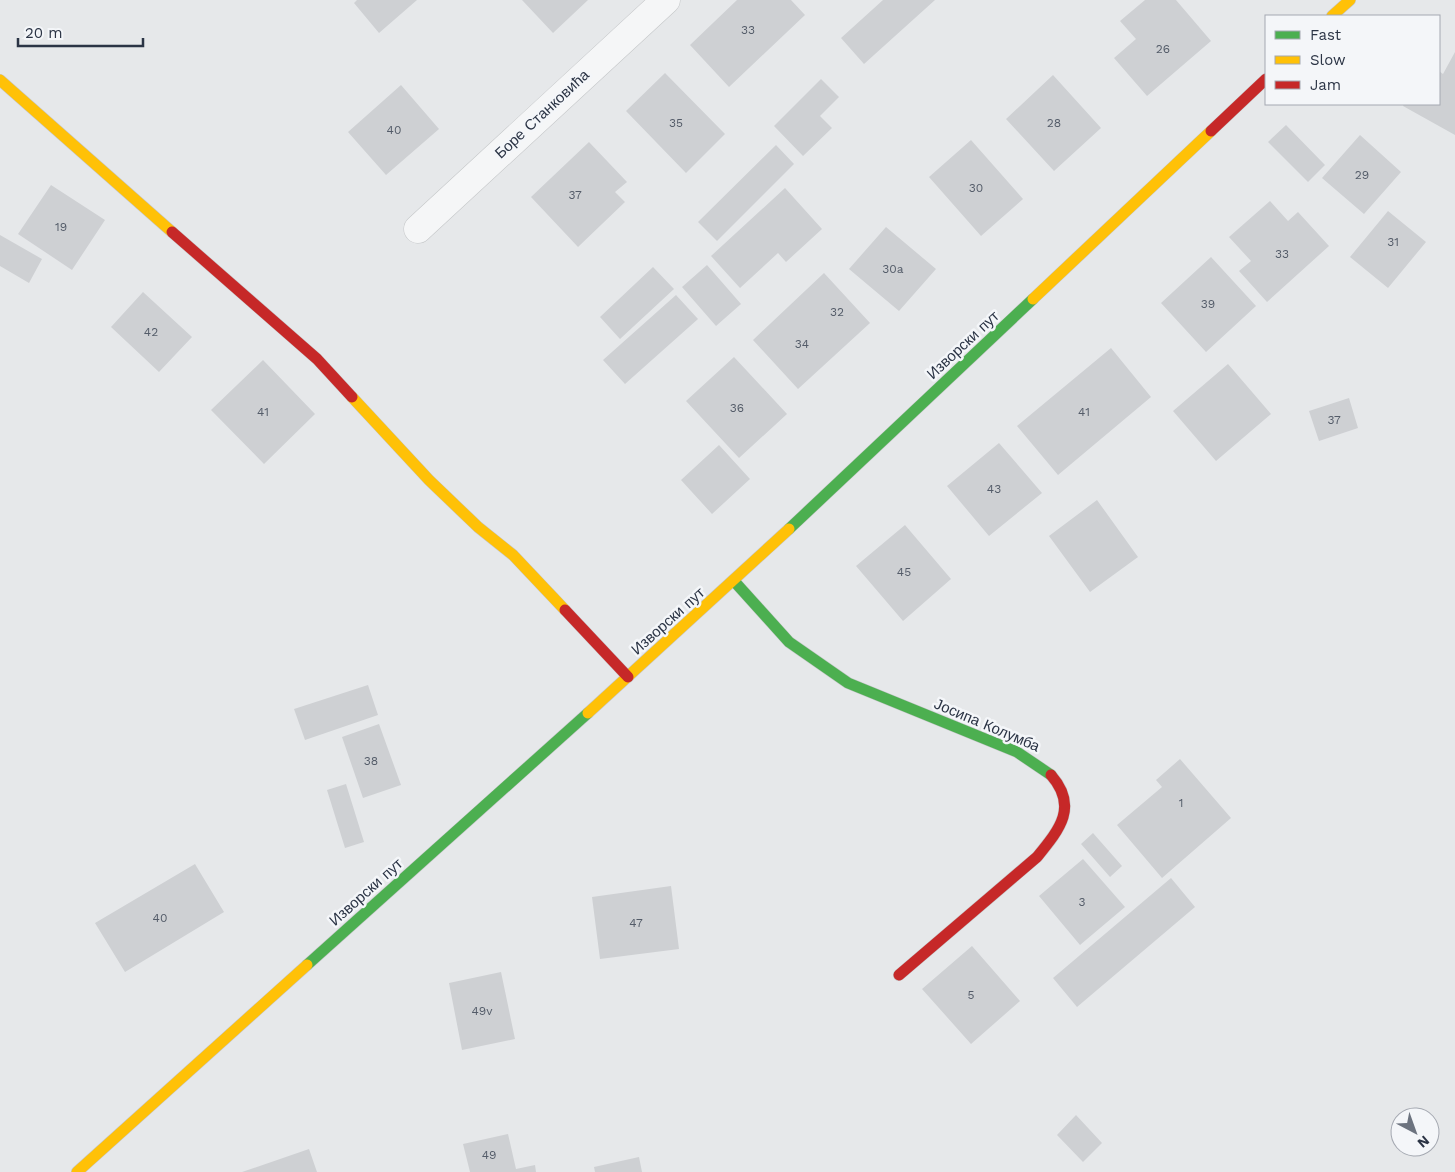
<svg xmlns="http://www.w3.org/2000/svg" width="1455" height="1172" font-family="'Work Sans',sans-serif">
<rect width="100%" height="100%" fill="#e6e8ea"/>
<path fill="#ced0d3" d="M357 0H417L379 33 354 3Z
M522 0H588L553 33Z
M737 0H791L805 15 729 87 690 45Z
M883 0H935L864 64 841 38Z
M1145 0H1176L1211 41 1147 96 1114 58 1136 39 1120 21Z
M1455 52V135L1403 106 1404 104H1439V71L1443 74Z
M665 73 725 134 686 173 626 111Z
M1053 75 1101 128 1054 171 1006 119Z
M821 79 839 97 820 116 832 128 803 156 774 126Z
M401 85 439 129 386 175 348 132Z
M1286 125 1325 165 1308 182 1268 142Z
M1360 135 1401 172 1364 214 1322 178Z
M971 140 1023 199 981 236 929 177Z
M589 142 627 182 615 192 625 202 578 247 531 197Z
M776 145 794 164 717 241 698 222Z
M51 185 105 220 72 270 18 234Z
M785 188 822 229 786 262 778 253 740 288 711 256Z
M1270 201 1288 221 1298 212 1329 246 1267 302 1239 271 1251 261 1229 237Z
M1388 211 1426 242 1388 288 1350 257Z
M886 227 936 269 899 311 849 269Z
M0 235 42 259 29 283 0 266Z
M1211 257 1256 306 1206 352 1161 303Z
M707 265 741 304 716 326 682 287Z
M653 267 674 289 620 339 600 317Z
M824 273 870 323 798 389 753 340Z
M143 292 192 337 159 372 111 327Z
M676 295 698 319 625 384 603 360Z
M1111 348 1151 397 1058 475 1017 426Z
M734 357 787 414 739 458 686 401Z
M263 360 315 414 264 464 211 410Z
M1228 364 1271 414 1216 461 1173 411Z
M1349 398 1358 428 1319 441 1309 411Z
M999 443 1042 493 989 536 947 486Z
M719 445 750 479 712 514 681 480Z
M1097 500 1138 557 1090 592 1049 536Z
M905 525 951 579 903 621 856 566Z
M368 685 378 715 305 740 294 709Z
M379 724 401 785 363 798 342 737Z
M1180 759 1231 818 1162 878 1117 825 1162 787 1156 780Z
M346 784 364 842 345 848 327 790Z
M1093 833 1122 866 1110 877 1081 844Z
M1083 859 1125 907 1080 945 1039 896Z
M195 864 224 912 125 972 95 923Z
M1171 878 1195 907 1077 1007 1053 978Z
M671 886 679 949 600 959 592 897Z
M972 946 1020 1001 971 1044 922 989Z
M501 972 515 1039 462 1050 449 983Z
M1076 1115 1102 1143 1083 1162 1057 1135Z
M508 1134 516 1169 535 1165 536 1172H470L463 1144Z
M309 1149 317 1172H242Z
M639 1157 642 1172H595L594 1167Z"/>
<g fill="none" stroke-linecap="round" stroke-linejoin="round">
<g stroke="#c4c6c8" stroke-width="29">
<path id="street" d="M418 229 666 0"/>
</g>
<g stroke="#c4c6c8" stroke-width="12">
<path id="fast" d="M789 529 1033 299
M734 581 789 642 848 683 1017 752 1051 775
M307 965 588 713"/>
</g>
<g stroke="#c4c6c8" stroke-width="12">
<path id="slow" d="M1332 16 1350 0
M0 80 172 232
M1033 299 1211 131
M352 397 429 480 478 527 513 555 565 610
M588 713 789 529
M77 1172 307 965"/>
</g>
<g stroke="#c4c6c8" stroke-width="12">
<path id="jam" d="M1211 131 1266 79
M172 232 317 359 352 397
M565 610 628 677
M899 975 1037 857C1059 830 1079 807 1051 775"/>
</g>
<use href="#street" stroke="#f5f6f7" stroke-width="28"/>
<use href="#fast" stroke="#4caf50" stroke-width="11"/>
<use href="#slow" stroke="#ffc107" stroke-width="11"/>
<use href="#jam" stroke="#c62828" stroke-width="11"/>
</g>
<g text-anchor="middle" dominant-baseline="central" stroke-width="5" stroke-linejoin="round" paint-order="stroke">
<g font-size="12" fill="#545c69">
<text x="748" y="30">33</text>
<text x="1163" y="49">26</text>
<text x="676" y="123">35</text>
<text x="1054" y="123">28</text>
<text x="394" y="130">40</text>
<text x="1362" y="175">29</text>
<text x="976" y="188">30</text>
<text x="575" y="195">37</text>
<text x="61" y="227">19</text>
<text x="1393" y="242">31</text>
<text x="1282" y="254">33</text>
<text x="893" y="269">30a</text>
<text x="1208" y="304">39</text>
<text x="837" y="312">32</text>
<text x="151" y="332">42</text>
<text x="802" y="344">34</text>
<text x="737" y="408">36</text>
<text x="263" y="412">41</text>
<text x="1084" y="412">41</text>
<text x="1334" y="420">37</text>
<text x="994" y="489">43</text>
<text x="904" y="572">45</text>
<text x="371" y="761">38</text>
<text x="1181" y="803">1</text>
<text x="1082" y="902">3</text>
<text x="160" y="918">40</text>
<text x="636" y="923">47</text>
<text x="971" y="995">5</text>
<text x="482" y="1011">49v</text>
<text x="489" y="1155">49</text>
</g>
<g font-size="15" fill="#2b3445" stroke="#f4f6f9">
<text transform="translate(542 114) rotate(-43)">Боре Станковића</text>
<text transform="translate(963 345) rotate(-43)">Изворски пут</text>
<text transform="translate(668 621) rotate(-42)">Изворски пут</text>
<text transform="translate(987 725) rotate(23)">Јосипа Колумба</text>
<text transform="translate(366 892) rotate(-42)">Изворски пут</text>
</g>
</g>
<rect x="1265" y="15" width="175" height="90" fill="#f4f6f9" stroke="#a4a8b1"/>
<rect x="1275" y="31" width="25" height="8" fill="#4caf50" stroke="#a4a8b1"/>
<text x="1310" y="40" font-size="15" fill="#2b3445">Fast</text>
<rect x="1275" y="56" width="25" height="8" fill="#ffc107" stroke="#a4a8b1"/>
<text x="1310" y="65" font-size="15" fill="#2b3445">Slow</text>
<rect x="1275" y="81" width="25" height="8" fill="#c62828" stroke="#a4a8b1"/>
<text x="1310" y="90" font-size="15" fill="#2b3445">Jam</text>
<g transform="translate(1415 1132) rotate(139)"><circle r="24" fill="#f4f6f9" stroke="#a4a8b1"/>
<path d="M0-4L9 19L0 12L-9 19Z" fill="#6c737f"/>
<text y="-8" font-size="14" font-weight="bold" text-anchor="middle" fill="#2b3445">N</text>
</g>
<path d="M18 38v8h125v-8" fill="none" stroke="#2b3445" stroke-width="2.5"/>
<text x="25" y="38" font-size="15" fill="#2b3445" stroke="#f4f6f9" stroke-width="4" paint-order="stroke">20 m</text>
</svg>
